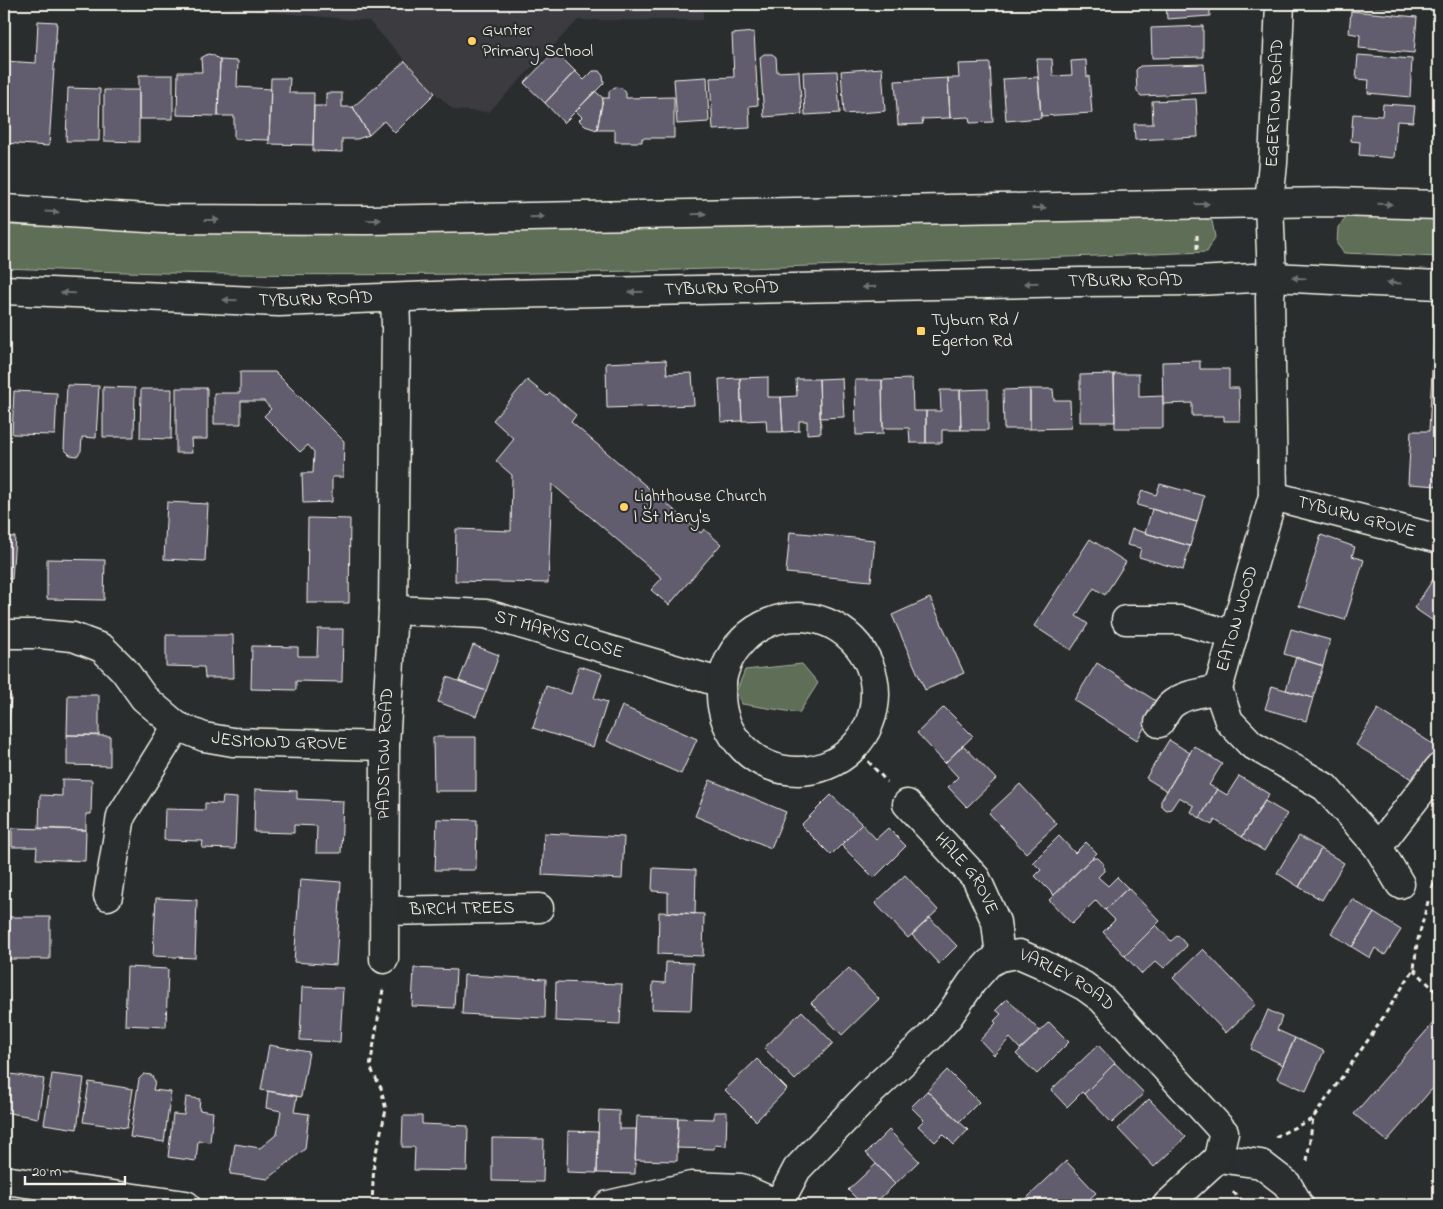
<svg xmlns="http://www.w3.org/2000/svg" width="1443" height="1209" font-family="'Indie Flower',sans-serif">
<rect width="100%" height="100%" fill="#2a2d2e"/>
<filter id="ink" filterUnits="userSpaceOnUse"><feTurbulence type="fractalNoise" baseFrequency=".02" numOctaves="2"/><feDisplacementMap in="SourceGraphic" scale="10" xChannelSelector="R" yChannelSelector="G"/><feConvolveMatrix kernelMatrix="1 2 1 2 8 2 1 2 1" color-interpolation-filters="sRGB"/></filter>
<g filter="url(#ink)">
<path fill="#3b3b41" d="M183 4H703V20H578L489 112 454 110 435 93 369 21Z"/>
<path fill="#5e6e57" stroke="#a9b0a0" d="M1349 215 1439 216V257L1344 253 1337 244 1338 227Z
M1200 217 1212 221 1215 237 1207 252C807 266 405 285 4 268V225L250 233Z
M802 664 818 683 799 713 742 704 736 692 745 670Z"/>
<path fill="#625d6e" stroke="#f4f1e8" d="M1166 4H1210V16L1167 19Z
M1361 4H1403V8L1360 5Z
M1351 11 1417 17 1414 53 1359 48 1360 35 1349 33Z
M38 21 57 22 49 146 4 143V61L36 63Z
M1203 26V57L1152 58 1151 28Z
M754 32 758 105 749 106 750 128 713 130 710 78 734 77 732 34Z
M555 51 575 71 545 103 524 83Z
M208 54 213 55 220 60 218 116 177 115 178 72H202L201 58Z
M764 54H772L776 57 777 72 799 71 802 114 764 117 760 57Z
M1358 55 1412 59 1410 97 1368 93 1369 80 1356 79Z
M1037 59H1052L1053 76 1072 75 1071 61 1086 60 1087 77 1089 76 1092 113 1041 116Z
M220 60 238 61 237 87 271 89 269 140 234 139V116H218Z
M405 61 435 93 395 133 384 121 369 135 353 107Z
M990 63 993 122 970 123 969 117 950 118 948 78H959L958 64Z
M1204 64 1206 93 1141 96 1137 91 1136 70 1140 66Z
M882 68 885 111 844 114 841 71Z
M575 71 584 80 593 71H599L603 76 604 83 564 123 545 103Z
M837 71 840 113 805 115 803 72Z
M139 75H173V119H139Z
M707 77 709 122 677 124 674 79Z
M1038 77 1041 118 1006 121 1003 79Z
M271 78H290L289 93H314L313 145 269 144Z
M948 78 950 118 922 119 923 124 898 125 895 81Z
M615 87 622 88 626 93V98L674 97V138H642V142H615V130H597L603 98H609V91Z
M68 88 100 89 99 141H66Z
M104 90H139V142L104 141Z
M595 91 603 98 597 130 585 126 579 120 582 117 576 111Z
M326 93H342V107H353L369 135 357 139H342V152L313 151 314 106H326Z
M1196 99 1198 137 1135 140 1134 124H1153L1152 101Z
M1383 104 1415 106 1413 122 1397 121 1394 158 1359 155 1360 142 1351 141 1353 114 1382 116Z
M1434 333 1439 334V486L1408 484 1411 431H1429Z
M666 360 667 374 692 373 694 405 607 408 606 363Z
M1200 361V369H1229V388H1239L1240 421H1224V416H1192V403L1163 404 1162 362Z
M240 372H275L344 441 343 477H332V502L303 503 302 473H313L314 452 308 445 300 452 264 416 271 409 264 401H241V424H214V393H240Z
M1114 374 1115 422H1080V375Z
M1114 374H1139V397L1163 396V428H1115Z
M768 377V397H781L783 432H767L766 420 742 421 740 378Z
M740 378 742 421 721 422 719 379Z
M842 378 844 417 820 418 819 379Z
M796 379H819L821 433 807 434V421H799V431L783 432 781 397 797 396Z
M912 379 913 411H926V443H910L909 428H883L882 380Z
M527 380 547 396 550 393 576 415 571 422 701 533 704 529 721 544 669 605 651 590 662 578 552 484 548 583 455 581 456 529 511 531 512 475 496 461 514 439 493 420Z
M855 380H882L883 434 856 435Z
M67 385 99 386 96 438 82 437 81 451 77 456 70 455 64 449Z
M103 387 135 388 134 437H103Z
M176 388H207V439H191L192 453H176Z
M141 389H172L171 439 140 438Z
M988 389V430H961L960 390Z
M1030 389V429H1004L1003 390Z
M1030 389H1053L1054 400H1070L1071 428 1030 429Z
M940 390H960L961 430H942V443H926V411H941Z
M14 391 57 393 55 435 12 434Z
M4 396H6L5 433H4Z
M1160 484 1204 496 1197 522 1137 505 1142 490 1156 495Z
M167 502 208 504 205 561 164 559Z
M1152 509 1197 522 1190 546 1145 533Z
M308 518 350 519 349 603H307Z
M1132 529 1190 546 1183 570 1139 557 1141 548 1127 545Z
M790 532 875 540 871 581 786 573Z
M1321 535 1355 547 1352 556 1364 560 1345 620 1299 606Z
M4 536 15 537 12 579 4 578Z
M1090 539 1126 562 1105 595 1094 588 1076 616 1088 624 1071 650 1034 626Z
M47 559 105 560 104 600 47 599Z
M1434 578 1439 581V625L1414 608Z
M930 598 964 673 925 690 892 615Z
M318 629H343L342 682 296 681V690L251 689 252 646 298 647V656H317Z
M1291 629 1330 640 1323 666 1284 654Z
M166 635H233L234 678H205L204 667 166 666Z
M473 645 499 655 486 691 459 681Z
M1296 657 1323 666 1313 698 1286 690Z
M1097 663 1159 703 1137 740 1074 700Z
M579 666 602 673 594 698 607 702 593 747 533 728 546 686 571 694Z
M447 677 486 691 476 716 438 702Z
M1272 686 1313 698 1306 721 1265 709Z
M4 695 11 696 8 739 4 738Z
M68 695H99V735H67Z
M622 706 697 739 681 774 607 741Z
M944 707 973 736 945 763 917 733Z
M1378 709 1439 748 1418 783 1356 745Z
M67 735 110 736V766L67 765Z
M433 737H476V791H434Z
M1169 740 1190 753 1167 791 1146 778Z
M963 745 996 779 967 807 948 787 958 777 945 763Z
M1194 746 1222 764 1209 785 1217 789 1200 818 1191 812 1194 806 1179 797 1171 809 1167 810 1161 806V801Z
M1239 776 1269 794 1242 837 1215 820 1212 825 1200 818 1217 789 1227 795Z
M62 779 92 780 91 814H86V830L39 828 40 795 62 796Z
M710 780 786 812 771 848 695 816Z
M1020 784 1057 824 1026 853 989 813Z
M255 789 297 791V799L343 801 341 853H316L317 826 294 825V833L254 832Z
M831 795 862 824 831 855 801 825Z
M223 797 237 798 235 849 202 848 203 841 164 840 165 809 205 810V803L222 804Z
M1265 801 1287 814 1264 851 1242 837Z
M437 819 477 820 476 870H435Z
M862 824 876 839 888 828 906 846 874 878 841 845Z
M12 828 86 830 85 861 36 859 37 847H12Z
M544 833 624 837 622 879 542 875Z
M1059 836 1075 853 1086 842 1097 853 1054 895 1035 876 1041 870 1033 862Z
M1299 836 1321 849 1299 887 1277 873Z
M1321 849 1344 863 1322 900 1299 887Z
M1092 858H1098L1103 863 1104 871 1098 877 1108 886 1117 877 1128 888 1105 910 1096 900 1072 924 1049 900Z
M653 868 696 870 695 914 668 912V892L652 891Z
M905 875 938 910 908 938 875 903Z
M300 879 341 882 336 965 294 962Z
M1128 888 1160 921 1125 956 1103 932 1115 920 1105 910Z
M156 898 197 900 195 958 153 956Z
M1352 899 1374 913 1352 947 1331 933Z
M659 912 704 914 703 956 658 954Z
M1374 913 1401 930 1385 955 1375 948 1370 958 1352 947Z
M4 917H50V959H4Z
M930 918 957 946 939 964 912 935Z
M1156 925 1171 941 1178 935 1187 946 1164 968 1156 961 1142 974 1125 956Z
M1203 949 1256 1004 1226 1033 1173 978Z
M666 962 693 963 691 1010 652 1009 653 982 665 983Z
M127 967 168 969 166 1027 125 1025Z
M414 968 456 970 454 1008 412 1006Z
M849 968 879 999 842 1035 811 1003Z
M464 975 546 979 545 1018 462 1014Z
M556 982 622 984 620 1024 555 1021Z
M302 987 343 988 340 1042 300 1040Z
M1007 999 1040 1031 1020 1049 1010 1038 994 1055 980 1040 996 1023 994 1021 1001 1014 996 1010Z
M1268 1010 1282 1017 1277 1030 1295 1038 1283 1065 1251 1049Z
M802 1011 833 1043 795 1080 764 1048Z
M1435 1021 1439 1024V1081L1387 1141 1354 1114Z
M1049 1022 1069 1042 1037 1074 1016 1054Z
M1295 1038 1324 1051 1306 1091 1277 1078Z
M269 1045 309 1052 301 1097 261 1090Z
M1098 1045 1115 1063 1084 1094 1082 1092 1067 1107 1051 1090Z
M757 1059 787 1089 756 1121 725 1090Z
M1115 1063 1144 1093 1112 1123 1084 1094Z
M947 1070 979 1102 959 1122 927 1091Z
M4 1073 44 1079 38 1118 4 1112Z
M52 1074 84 1078 77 1129 44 1124Z
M144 1074 151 1075 155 1081 153 1090 171 1092 164 1142 130 1137 139 1079Z
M89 1082 133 1089 127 1128 83 1122Z
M268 1091 297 1096 294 1112 309 1114 305 1149 268 1179 230 1174 235 1144 260 1148 277 1134 281 1111 266 1108Z
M927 1091 968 1130 954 1145 943 1134 935 1142 918 1126 924 1120 911 1107Z
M186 1097 200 1099 199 1110 213 1112 210 1142 198 1141 196 1161 168 1157 173 1114 184 1115Z
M1149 1099 1186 1137 1154 1167 1118 1129Z
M599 1110 619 1111V1129H636L635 1174 597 1173Z
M714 1112H727L726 1146 715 1145 714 1149 677 1148 678 1118 714 1119Z
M403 1116H422V1124L468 1126 467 1171 414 1170 415 1147H402Z
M637 1116 678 1118 677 1161 635 1160Z
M889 1130 919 1161 895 1184 866 1153Z
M568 1131 598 1132 597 1173 567 1172Z
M492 1138 544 1139 543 1182 492 1181Z
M1066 1161 1096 1193 1083 1205H1032L1026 1199Z
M876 1164 895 1184 873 1205H863L848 1190Z"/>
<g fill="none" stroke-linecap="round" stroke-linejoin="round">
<g stroke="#f4f1e8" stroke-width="31">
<g id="minor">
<path id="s1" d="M1269 203 1273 163 1280 4"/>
<path d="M1272 277 1270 297 1273 496 1218 689 1229 721 1251 744 1325 787 1378 847 1400 884"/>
<path id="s2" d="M1273 496 1439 539"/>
<path id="s3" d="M393 610 486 614 722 683"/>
<circle cx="798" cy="694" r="77"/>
<path d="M1126 620H1180L1234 635"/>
<path d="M4 634H41L73 637 102 648 124 670 144 698 177 726"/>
<path d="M1159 723C1163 717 1166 711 1170 706 1183 694 1202 693 1218 689"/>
<path id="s4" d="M907 804 976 878 996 922 1000 957"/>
<path d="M1378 847 1439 768"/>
<path id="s5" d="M108 896 121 816 177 726 204 737 233 742 385 746"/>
<path id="s6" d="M384 911 539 908"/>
<path id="s7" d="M384 959 385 746 393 610 396 326 395 298"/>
<path d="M1218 1158 1261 1164 1287 1184 1299 1205"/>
<path d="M4 1180 186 1205"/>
<path id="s8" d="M777 1203 786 1190 797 1169 872 1091 930 1037 949 1016 972 982 989 963 1000 957 1019 954 1042 964 1084 986 1102 999 1224 1132 1218 1158"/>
<path d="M608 1205 691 1186 741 1188 780 1205"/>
<path d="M1167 1205 1218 1158"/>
</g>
</g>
<g stroke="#f4f1e8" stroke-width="31">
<g id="major">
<path d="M1269 203 1272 277"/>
<path d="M4 209 163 219 368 220 1269 203 1336 202 1439 205"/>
<path id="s9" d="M4 290 279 302 459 295 1080 282 1197 281 1272 277 1439 285"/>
</g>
</g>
<path stroke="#f4f1e8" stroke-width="3" stroke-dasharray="5 4" stroke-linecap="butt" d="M1197 235V251
M856 748 887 782
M1432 888 1439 872
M1414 969 1439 995
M1275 1137 1312 1119
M1307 1161 1313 1118 1373 1033 1414 969 1417 943 1429 898
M1233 1192 1247 1205
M372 1205 374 1161 386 1110 381 1088 370 1067 383 989"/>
<use href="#minor" stroke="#2a2d2e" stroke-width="28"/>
<use href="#major" stroke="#2a2d2e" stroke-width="28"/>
</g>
<defs><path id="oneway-solid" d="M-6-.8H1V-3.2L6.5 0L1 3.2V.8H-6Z" transform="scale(1.25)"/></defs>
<g fill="#71726f">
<use href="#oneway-solid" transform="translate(1202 204) rotate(-1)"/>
<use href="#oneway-solid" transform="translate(1385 204) rotate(2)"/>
<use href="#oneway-solid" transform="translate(1039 208) rotate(-2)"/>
<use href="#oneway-solid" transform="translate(52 212) rotate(4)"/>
<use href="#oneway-solid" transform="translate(699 214) rotate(-1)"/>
<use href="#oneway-solid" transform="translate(537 217) rotate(-1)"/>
<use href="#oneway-solid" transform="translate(212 220)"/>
<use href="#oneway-solid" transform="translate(374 220) rotate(-1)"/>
<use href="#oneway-solid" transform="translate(1299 278) rotate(-177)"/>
<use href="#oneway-solid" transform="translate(1031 283) rotate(179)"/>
<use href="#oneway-solid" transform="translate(1394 283) rotate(-177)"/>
<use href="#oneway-solid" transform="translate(869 287) rotate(179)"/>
<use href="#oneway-solid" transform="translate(636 292) rotate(179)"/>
<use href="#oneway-solid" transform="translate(68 293) rotate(-178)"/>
<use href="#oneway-solid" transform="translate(230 300) rotate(-178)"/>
</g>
</g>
<g fill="#ffd166" stroke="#2a2d2e" stroke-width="2">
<circle cx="472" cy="41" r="5"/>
<rect x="916" y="326" width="10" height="10" rx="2.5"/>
<circle cx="624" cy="507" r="5"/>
</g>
<g text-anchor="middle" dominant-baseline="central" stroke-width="4.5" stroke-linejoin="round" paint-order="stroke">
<g font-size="18" fill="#f4f1e8" stroke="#2a2d2e" text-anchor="start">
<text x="482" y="31">Gunter<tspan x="482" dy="21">Primary School</tspan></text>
<text x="931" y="321">Tyburn Rd /<tspan x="931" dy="21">Egerton Rd</tspan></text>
<text x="634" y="497">Lighthouse Church<tspan x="634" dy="21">| St Mary's</tspan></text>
</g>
<g font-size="18" fill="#f4f1e8" stroke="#2a2d2e">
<text stroke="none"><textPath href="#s1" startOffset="100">EGERTON ROAD</textPath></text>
<text stroke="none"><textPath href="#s9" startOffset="1122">TYBURN ROAD</textPath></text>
<text stroke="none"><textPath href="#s9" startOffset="718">TYBURN ROAD</textPath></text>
<text stroke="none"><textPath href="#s9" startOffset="312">TYBURN ROAD</textPath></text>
<text stroke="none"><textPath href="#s2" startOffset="86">TYBURN GROVE</textPath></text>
<text transform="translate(1238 619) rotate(-74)">EATON WOOD</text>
<text stroke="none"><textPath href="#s3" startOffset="169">ST MARYS CLOSE</textPath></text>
<text stroke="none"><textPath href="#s5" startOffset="292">JESMOND GROVE</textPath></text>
<text stroke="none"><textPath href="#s7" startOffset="205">PADSTOW ROAD</textPath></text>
<text stroke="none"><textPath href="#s4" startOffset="92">HALE GROVE</textPath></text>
<text stroke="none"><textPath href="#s6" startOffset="78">BIRCH TREES</textPath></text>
<text stroke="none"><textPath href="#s8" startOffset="408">VARLEY ROAD</textPath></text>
</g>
</g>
<rect width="1443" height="1209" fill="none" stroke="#2a2d2e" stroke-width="20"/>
<rect x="10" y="10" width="1423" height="1189" fill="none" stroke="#f4f1e8" stroke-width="2" filter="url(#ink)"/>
<path d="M25 1176v8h100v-8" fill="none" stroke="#f4f1e8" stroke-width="2.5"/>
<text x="32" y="1176" font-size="15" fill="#f4f1e8" stroke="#2a2d2e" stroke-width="4" paint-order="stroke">20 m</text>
</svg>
